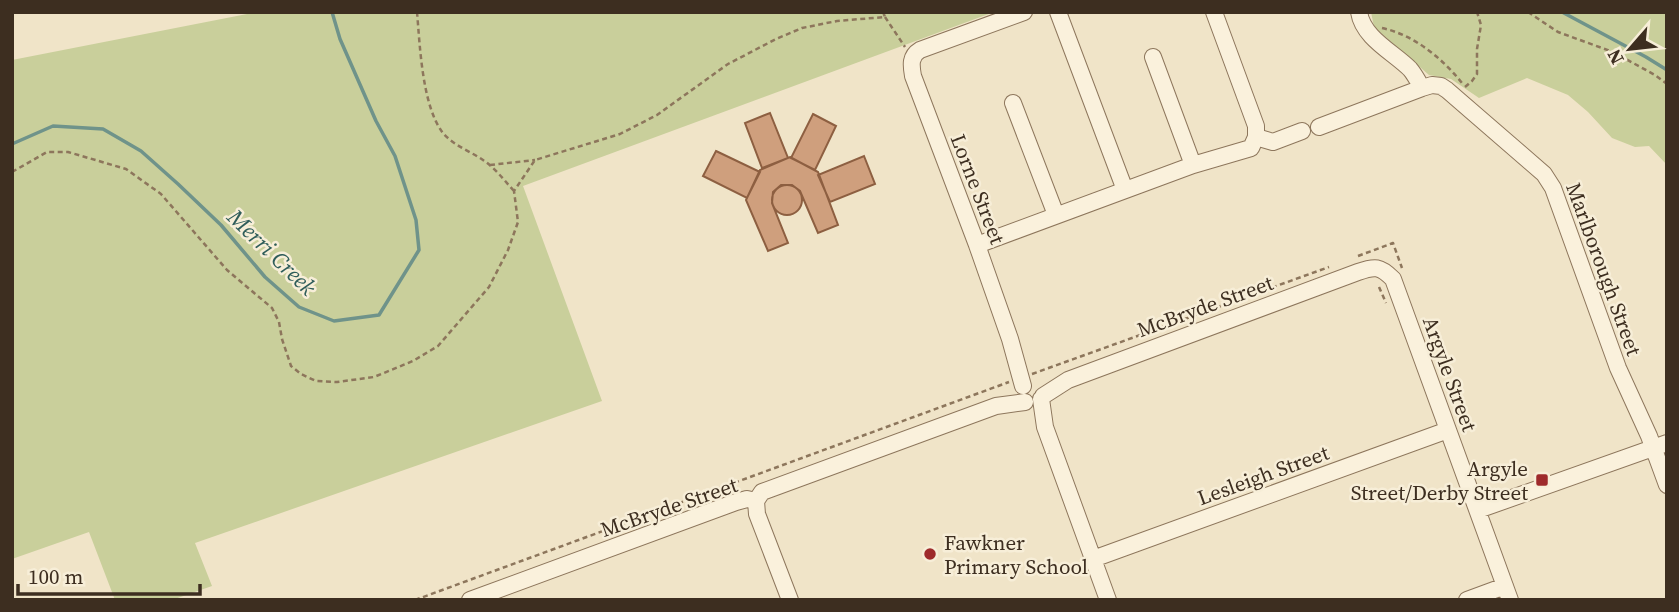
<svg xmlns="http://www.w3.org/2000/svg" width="1679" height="612" font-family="'Source Serif 4',serif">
<rect width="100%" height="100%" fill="#f0e4c8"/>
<path fill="#c9cf9b" d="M257 12H994L523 186 602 401 195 543 212 586 172 600H115L89 532 12 559V60Z
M1371 12H1667V165L1649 146 1635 147 1612 138 1588 112 1568 95 1527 78 1479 98 1451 79 1429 75 1374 27Z"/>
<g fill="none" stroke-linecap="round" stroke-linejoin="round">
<path stroke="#6f938a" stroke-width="3.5" d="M1562 12 1646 57 1667 70
M12 144 53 126 103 129 141 151 178 184 221 225 265 277 299 307 334 321 379 315 419 250 416 220 395 156 376 121 340 39 332 12"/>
</g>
<path fill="#cf9f7d" stroke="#8d5f41" stroke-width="2" d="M770 113 788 158 762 168 745 123Z
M813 114 836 126 815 170 791 158Z
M716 151 760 172 747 198 703 176Z
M864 156 875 184 830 202 818 175Z
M790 157 818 172 838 225 818 233 800 191 792 185H781L773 192 772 203 788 243 768 251 746 200 760 170Z
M772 200a15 15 0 1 1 30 0a15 15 0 1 1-30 0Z"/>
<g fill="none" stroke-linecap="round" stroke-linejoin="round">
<g stroke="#8d765c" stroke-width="18">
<path id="minor" d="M1058 12 1125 190
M1214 12 1256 126V137
M1359 12C1363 38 1393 52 1410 69 1415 75 1418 81 1422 88
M1153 57 1193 165
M1013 103 1056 215
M1319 127 1422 88 1432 85 1441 86 1447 90 1544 174 1553 188 1618 368 1649 436 1667 485
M1256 137 1273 142 1302 131
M977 245 1193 165 1251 148 1256 137
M1023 386 1010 339 977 245 913 76C911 65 910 56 920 50L1024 12
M1043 396 1068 380 1358 272C1375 266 1380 266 1393 279L1510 600
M1041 399 1045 427 1108 600
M756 501 757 514 790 600
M1478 510 1667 443
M1093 559 1448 430
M470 600 736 502 747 499 756 501 762 492 996 406 1025 402
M1467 600 1505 586"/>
</g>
<path stroke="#8d765c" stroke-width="2.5" stroke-dasharray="5 3.5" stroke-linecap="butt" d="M417 12C420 46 422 106 443 133 454 146 470 151 483 160 495 168 504 180 514 191
M1528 12 1558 32 1613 52 1655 75 1667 84
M885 17 905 47
M1382 28C1414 35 1442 58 1462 83
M1465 87 1472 81 1477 74V49L1481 25 1477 12
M490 165 535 160
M12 172 47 152H68L126 169 161 194 227 270 272 308 279 322 282 339 291 366 301 374 316 381 337 382 374 377 413 361 438 346 489 287 508 250 518 222 514 191 535 160 620 134 657 115 728 64 776 39 802 28 837 21 885 17 883 12
M1358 256 1393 243 1402 268
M1379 287 1386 303
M1032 374 1329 267
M415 600 1009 382"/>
<use href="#minor" stroke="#faf1dc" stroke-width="16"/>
</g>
<g fill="#9e2a2b" stroke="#f7eed8" stroke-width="2.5">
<rect x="1535" y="473" width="14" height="14" rx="3.5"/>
<circle cx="930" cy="554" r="7"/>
</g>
<g text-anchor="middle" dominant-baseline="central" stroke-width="5" stroke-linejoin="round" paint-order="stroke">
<g font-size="21" fill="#3d2e20" stroke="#f7eed8">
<text transform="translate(978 189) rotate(69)">Lorne Street</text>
<text transform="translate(1604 269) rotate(70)">Marlborough Street</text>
<text transform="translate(1205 306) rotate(-20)">McBryde Street</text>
<text transform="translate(1450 374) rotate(70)">Argyle Street</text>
<text transform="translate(1263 475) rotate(-20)">Lesleigh Street</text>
<text transform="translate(669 507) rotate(-19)">McBryde Street</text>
</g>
<g font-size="21" fill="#3d2e20" stroke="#f7eed8" text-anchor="end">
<text x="1528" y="468">Argyle<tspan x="1528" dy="24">Street/Derby Street</tspan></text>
<text x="944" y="542" text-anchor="start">Fawkner<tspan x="944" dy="24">Primary School</tspan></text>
</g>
<g font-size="23" font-style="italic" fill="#2f5d5a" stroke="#f7eed8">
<text transform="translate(272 252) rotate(44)">Merri Creek</text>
</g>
</g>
<rect width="1679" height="612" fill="none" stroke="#3d2e20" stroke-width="28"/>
<g transform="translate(1630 49) rotate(242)" stroke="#f7eed8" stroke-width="5" paint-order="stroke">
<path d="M0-5L12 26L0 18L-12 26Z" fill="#3d2e20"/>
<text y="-10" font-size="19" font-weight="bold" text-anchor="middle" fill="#3d2e20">N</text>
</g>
<path d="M18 584v10h182v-10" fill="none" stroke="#3d2e20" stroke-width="3.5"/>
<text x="28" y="584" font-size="21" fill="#3d2e20" stroke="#f7eed8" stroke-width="5" paint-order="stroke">100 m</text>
</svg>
